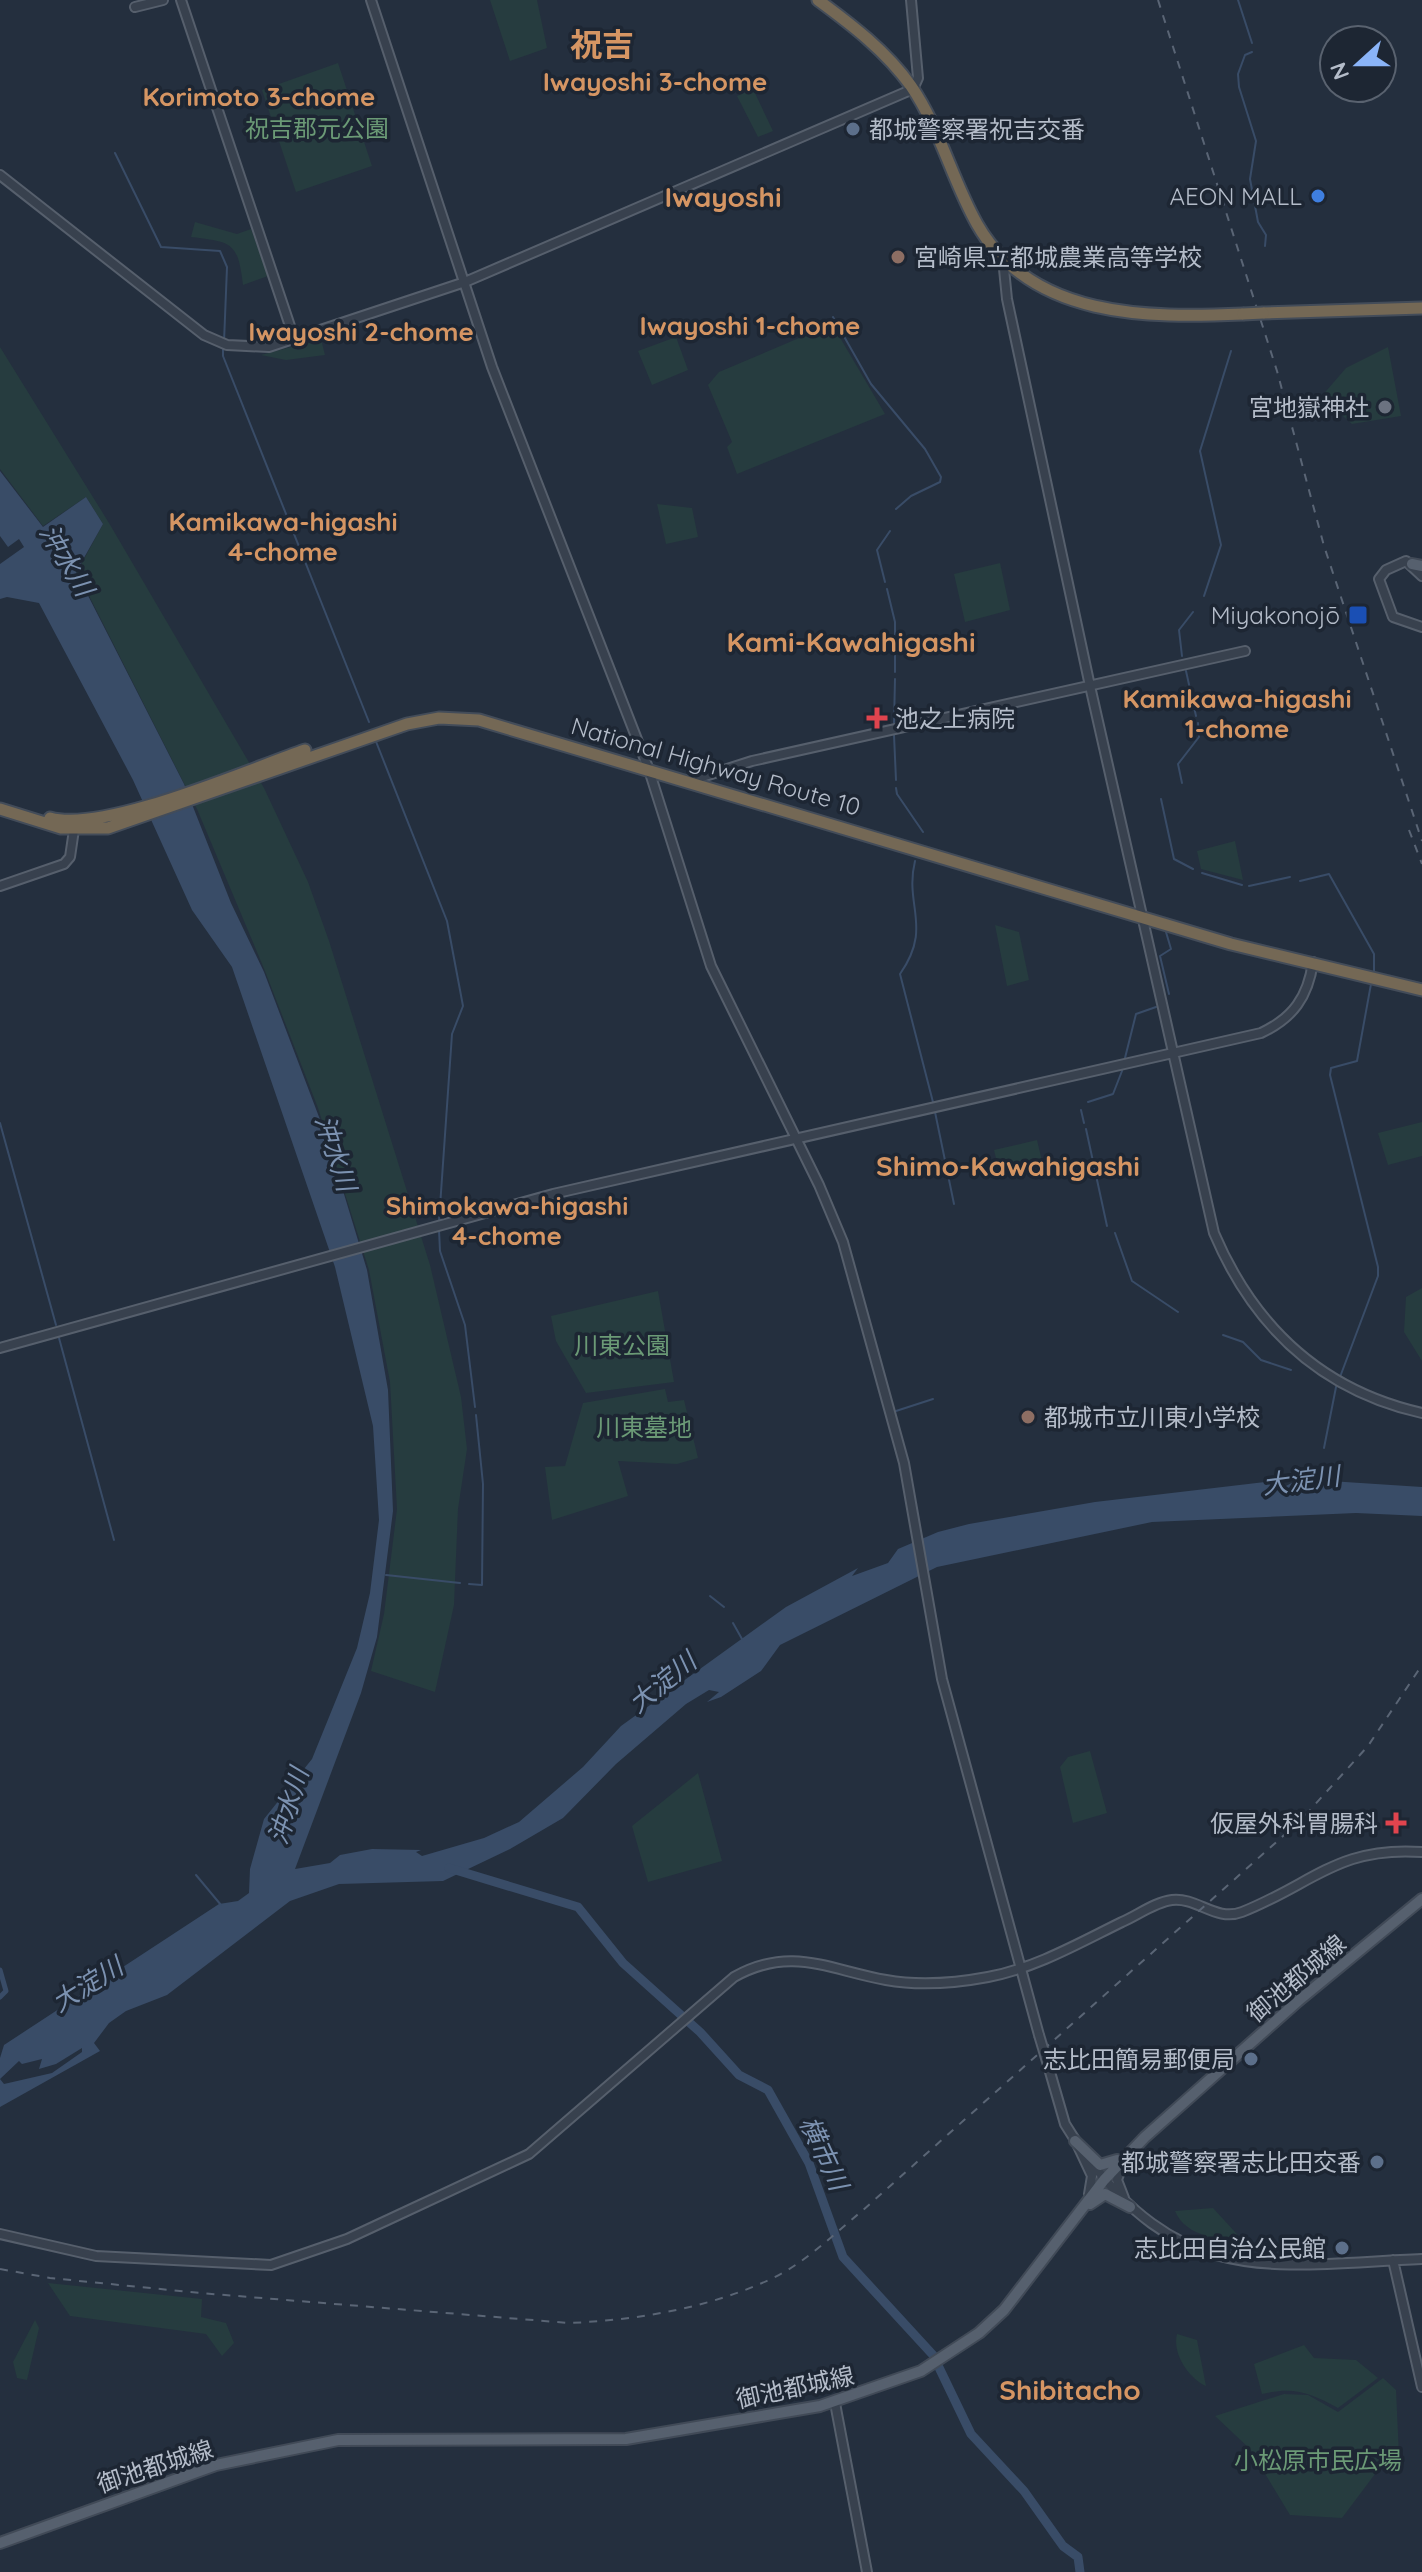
<svg xmlns="http://www.w3.org/2000/svg" width="1422" height="2572" font-family="Quicksand,'Noto Sans JP',sans-serif">
<rect width="100%" height="100%" fill="#242f3e"/>
<path fill="#263c3f" d="M490 0H537L547 48 510 61Z
M338 63 372 166 296 192 262 90Z
M753 89 773 131 758 137 737 96Z
M195 222 237 234 251 229 268 276 243 285C238 242 232 242 191 237Z
M832 324 885 414 737 474 727 447 732 442 708 385 719 372Z
M676 337 688 370 652 385 638 351Z
M321 339 325 355 286 360 261 355Z
M0 347 109 523 264 788 308 882 329 941 430 1265 461 1397 467 1449 458 1509 454 1605 435 1692 371 1671 384 1614 397 1509 390 1382 369 1270 318 1108 265 971 197 809 77 572 103 524 86 497 43 526 0 469Z
M1388 347 1401 416 1352 424 1321 397 1346 368Z
M657 504 692 508 698 537 666 544Z
M1000 563 1010 610 965 622 954 574Z
M1235 841 1243 880 1201 869 1197 851Z
M995 925 1019 932 1029 980 1007 986Z
M1422 1122V1156L1388 1165 1378 1133Z
M1037 1140 1042 1161 999 1171 994 1150Z
M1422 1288V1361L1404 1332 1406 1297Z
M658 1291 674 1382 586 1393 556 1341 551 1316Z
M665 1389 668 1402 684 1400 698 1458 677 1464 618 1461 628 1496 552 1520 545 1467 565 1466 583 1403Z
M1090 1751 1107 1813 1073 1823 1060 1767 1068 1757Z
M698 1773 722 1861 648 1882 632 1826Z
M1213 2208 1247 2245C1222 2239 1186 2238 1175 2211Z
M48 2283 202 2299 201 2317 226 2323 234 2343 222 2356 206 2334 70 2316Z
M35 2320 39 2328 27 2380 17 2378 13 2362Z
M1177 2334 1197 2340 1206 2386C1189 2378 1172 2354 1177 2334Z
M1304 2345 1314 2358 1356 2360 1378 2378 1338 2408C1311 2393 1294 2386 1262 2394L1254 2364Z
M1383 2378 1396 2390 1399 2455 1381 2466 1342 2518 1290 2515 1250 2449 1215 2416 1284 2394 1308 2395 1338 2412Z"/>
<path fill="#394c67" fill-rule="evenodd" d="M0 471 43 527 86 497 103 524 76 572 184 784 231 903 264 972 327 1138 367 1270 388 1390 393 1511 377 1637 361 1693 295 1869 330 1863 340 1855 372 1849 421 1850 416 1852 422 1856 484 1838 519 1822 583 1767 621 1726 786 1607 858 1568 852 1576 888 1563 898 1549 938 1532 969 1524 1095 1502 1265 1482 1286 1486 1299 1479 1422 1487V1516L1356 1513 1152 1522 937 1567 780 1645 761 1671 721 1697 707 1702 719 1692 709 1690 686 1704 616 1764 563 1818 510 1849 443 1881 339 1884 290 1901 167 1995 126 2011 109 2023 94 2043 100 2051 0 2107V2058L4 2045 219 1904 238 1901 249 1893 250 1869 264 1819 312 1759 357 1648 370 1593 379 1520 373 1426 335 1267 232 967 192 910 133 780 39 603 7 597 0 599V564L24 547 19 539 8 547 0 536ZM82 2048V2052L52 2073 4 2084 0 2079 19 2061 22 2064 42 2059 39 2069 56 2064Z"/>
<g fill="none" stroke-linecap="round" stroke-linejoin="round">
<path stroke="#394c67" stroke-width="2" d="M1238 0 1252 43
M1252 52 1245 55 1238 74 1239 87 1256 141 1250 179 1258 222 1266 235 1265 246
M115 153 161 247 220 251 227 267 224 342
M833 317 871 384 925 449 941 477 940 482 911 496 896 509
M223 348V356L369 722
M885 582 877 550 890 531
M887 589 895 622V672
M1204 596 1221 545 1200 451 1231 351
M1182 656 1179 630 1193 612
M1186 671 1196 716
M894 723 895 679
M894 735 896 780
M375 739 447 921 463 1006 452 1034 439 1221
M1182 783 1178 764 1199 737 1198 723
M896 788 897 794 923 832
M1161 799 1174 859 1193 869
M915 861C904 906 933 927 900 974L934 1106
M1202 873 1242 885
M1300 881 1329 874 1374 954V975
M1249 886 1290 877
M1166 932 1171 949 1160 956 1169 994
M1125 1058 1136 1014 1156 1007
M1088 1102 1113 1094 1122 1071
M1081 1110 1084 1123
M935 1112 954 1204
M0 1123 56 1325
M1086 1129 1107 1226
M439 1230 440 1251 465 1325 475 1407
M1115 1233 1132 1281 1178 1312
M1223 1335 1243 1342 1261 1360 1291 1370
M59 1338 114 1540
M1340 1377 1378 1276V1267L1330 1075 1331 1068 1357 1061 1371 984
M896 1411 933 1399
M1324 1448 1337 1382
M386 1575 460 1583
M469 1584 482 1585 483 1484 476 1415
M710 1596 724 1607
M733 1623 742 1639
M196 1875 221 1905"/>
<path stroke="#394c67" stroke-width="5" d="M0 1970 6 1991 0 1997"/>
<path stroke="#394c67" stroke-width="9" d="M449 1868 578 1907 623 1963 700 2032 739 2075 768 2090 809 2163 843 2257 933 2355 971 2434 1024 2491 1063 2546 1078 2557 1080 2572"/>
<g stroke="#565f6c" stroke-width="12">
<path id="minor" d="M181 0 295 341
M371 0 492 367 649 770 711 966 819 1185 843 1242 904 1463 942 1679 1039 2035
M135 7 163 0
M0 175 204 335 227 345 269 347 465 282 913 89 918 78 911 0
M1003 259 1007 299 1090 686 1214 1233C1254 1327 1320 1390 1422 1413
M1422 576 1406 561 1386 570 1379 579 1393 617 1422 627
M697 784 699 778 752 761 1245 651
M0 886 64 864 70 857 75 823
M0 1348 553 1194 1261 1033C1293 1018 1308 997 1313 962
M1048 2065 1065 2124 1077 2143
M1077 2144 1092 2176 1089 2194
M1087 2157C1186 2289 1275 2265 1422 2259
M1123 2163 1117 2180 1124 2198
M0 2234 96 2256 271 2265 347 2239 529 2154 734 1977C791 1945 829 1970 886 1980 919 1986 956 1983 988 1977 1036 1968 1079 1943 1122 1922 1138 1915 1155 1902 1172 1900 1197 1897 1216 1922 1242 1912 1313 1884 1338 1846 1422 1852
M1393 2260 1422 2387
M835 2403 867 2572"/>
</g>
<g stroke="#414a57" stroke-width="14">
<path id="major" d="M1412 564 1422 566
M1075 2141 1100 2165 1117 2160
M1090 2204 1105 2194 1130 2207
M0 2543 216 2465 338 2440 626 2439 820 2406 921 2371 979 2333 1004 2310 1104 2180 1145 2137 1298 2001 1422 1899"/>
</g>
<g stroke="#434c59" stroke-width="15">
<path id="highway" d="M818 0C852 25 886 51 911 86 940 128 952 180 977 224 1031 319 1148 318 1243 314
M1263 313 1422 308
M0 809 61 828H108L407 724 439 718 479 720 1231 944 1422 990
M50 818C105 833 247 770 305 750"/>
</g>
<use href="#minor" stroke="#38414e" stroke-width="8"/>
<use href="#major" stroke="#56606e" stroke-width="10"/>
<use href="#highway" stroke="#746855" stroke-width="11"/>
<path stroke="#5a6575" stroke-width="2" stroke-dasharray="8 8" stroke-linecap="butt" d="M1158 0 1277 371 1324 546 1422 841
M1409 830 1422 864
M0 2269 50 2278 200 2293 569 2323C638 2320 710 2308 773 2278 806 2262 834 2234 862 2211L1300 1821 1368 1746 1422 1665"/>
<g stroke="#565f6c" stroke-width="12" stroke-linecap="butt">
<path id="minor-bridge" d="M1039 2035 1048 2065"/>
</g>
<g stroke="#434c59" stroke-width="15" stroke-linecap="butt">
<path id="highway-bridge" d="M1243 314 1263 313"/>
</g>
<use href="#minor-bridge" stroke="#38414e" stroke-width="8"/>
<use href="#highway-bridge" stroke="#746855" stroke-width="11"/>
</g>
<g fill="#5c6f8a" stroke="#1d2633" stroke-width="3">
<circle cx="853" cy="129" r="8"/>
<circle cx="1251" cy="2059" r="8"/>
<circle cx="1377" cy="2162" r="8"/>
<circle cx="1342" cy="2248" r="8"/>
</g>
<circle fill="#3f7fe0" stroke="#1d2633" stroke-width="3" cx="1318" cy="196" r="8"/>
<g fill="#8d6e63" stroke="#1d2633" stroke-width="3">
<circle cx="898" cy="257" r="8"/>
<circle cx="1028" cy="1417" r="8"/>
</g>
<circle fill="#6b7280" stroke="#1d2633" stroke-width="3" cx="1385" cy="407" r="8"/>
<rect fill="#1a4fb4" stroke="#1d2633" stroke-width="3" x="1348" y="605" width="20" height="20" rx="4"/>
<g fill="#e0444e" stroke="#1d2633" stroke-width="3">
<path d="M873 706h8v8h8v8h-8v8h-8v-8h-8v-8h8z"/>
<path d="M1392 1811h8v8h8v8h-8v8h-8v-8h-8v-8h8z"/>
</g>
<g text-anchor="middle" dominant-baseline="central" stroke-width="7" stroke-linejoin="round" paint-order="stroke">
<g font-size="24" fill="#6b9a76" stroke="#1d2633">
<text x="317" y="128">祝吉郡元公園</text>
<text x="622" y="1345">川東公園</text>
<text x="644" y="1427">川東墓地</text>
<text x="1318" y="2460">小松原市民広場</text>
</g>
<g font-size="24" fill="#b4bcc9" stroke="#1d2633" text-anchor="end">
<text x="869" y="129" text-anchor="start">都城警察署祝吉交番</text>
<text x="1302" y="196">AEON MALL</text>
<text x="914" y="257" text-anchor="start">宮崎県立都城農業高等学校</text>
<text x="1369" y="407">宮地嶽神社</text>
<text x="1340" y="615">Miyakonojō</text>
<text x="895" y="718" text-anchor="start">池之上病院</text>
<text x="1044" y="1417" text-anchor="start">都城市立川東小学校</text>
<text x="1378" y="1823">仮屋外科胃腸科</text>
<text x="1235" y="2059">志比田簡易郵便局</text>
<text x="1361" y="2162">都城警察署志比田交番</text>
<text x="1326" y="2248">志比田自治公民館</text>
</g>
<g font-size="24" fill="#b4bcc9" stroke="#1d2633">
<text transform="translate(716 766) rotate(16)">National Highway Route 10</text>
<text transform="translate(1296 1978) rotate(-40)">御池都城線</text>
<text transform="translate(795 2387) rotate(-12)">御池都城線</text>
<text transform="translate(155 2466) rotate(-18)">御池都城線</text>
</g>
<g font-size="26" font-weight="bold" fill="#d59563" stroke="#1d2633">
<text x="655" y="81">Iwayoshi 3-chome</text>
<text x="259" y="96">Korimoto 3-chome</text>
<text x="750" y="325">Iwayoshi 1-chome</text>
<text x="361" y="331">Iwayoshi 2-chome</text>
<text x="283" y="521">Kamikawa-higashi<tspan x="283" dy="30">4-chome</tspan></text>
<text x="1237" y="698">Kamikawa-higashi<tspan x="1237" dy="30">1-chome</tspan></text>
<text x="507" y="1205">Shimokawa-higashi<tspan x="507" dy="30">4-chome</tspan></text>
</g>
<g font-size="26" font-style="italic" fill="#7c92b1" stroke="#1d2633">
<text transform="translate(67 560) rotate(59)">沖水川</text>
<text transform="translate(336 1153) rotate(72)">沖水川</text>
<text transform="translate(1301 1480) rotate(-7)">大淀川</text>
<text transform="translate(662 1682) rotate(-39)">大淀川</text>
<text transform="translate(288 1806) rotate(-73)">沖水川</text>
<text transform="translate(87 1984) rotate(-32)">大淀川</text>
<text transform="translate(824 2153) rotate(65)">横市川</text>
</g>
<g font-size="28" font-weight="bold" fill="#d59563" stroke="#1d2633">
<text x="723" y="196">Iwayoshi</text>
<text x="851" y="641">Kami-Kawahigashi</text>
<text x="1008" y="1165">Shimo-Kawahigashi</text>
<text x="1070" y="2389">Shibitacho</text>
</g>
<g font-size="32" font-weight="bold" fill="#d59563" stroke="#1d2633">
<text x="602" y="44">祝吉</text>
</g>
</g>
<g transform="translate(1358 64) rotate(249)"><circle r="38" fill="#1d2633" stroke="#59626f" stroke-width="2"/>
<path d="M0-6L14 30L0 20L-14 30Z" fill="#8ab4f8"/>
<text y="-12" font-size="22" font-weight="bold" text-anchor="middle" fill="#b4bcc9">N</text>
</g>
</svg>
